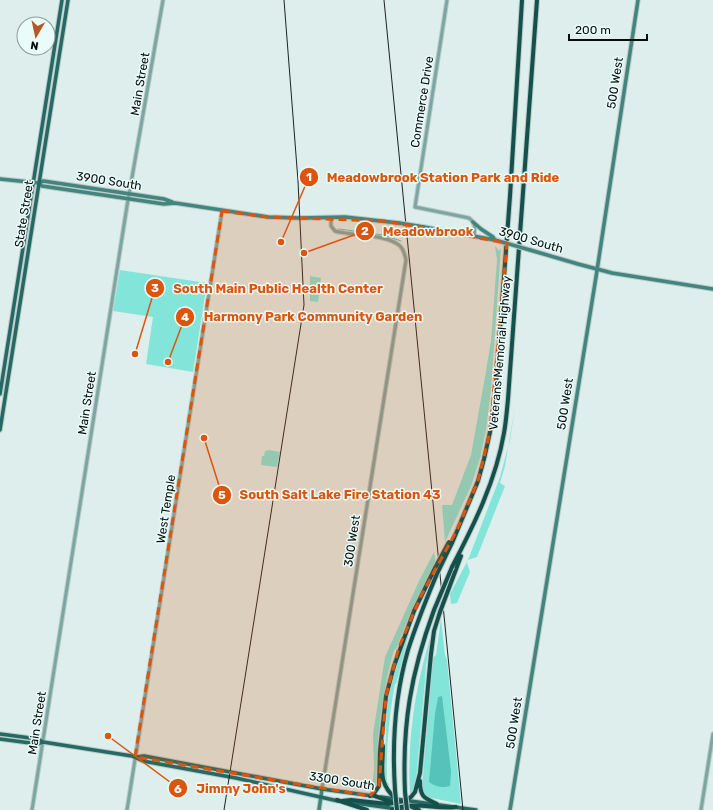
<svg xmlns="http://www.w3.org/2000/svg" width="713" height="810" font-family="Rubik,sans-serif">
<rect width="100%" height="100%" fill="#ddeeec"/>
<path fill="#83e5da" d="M495 246 499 251 501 248 491 389 486 430 480 458 471 486 445 542 442 505H452L471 455 485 377 491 341 497 260Z
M120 270 207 283 193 372 146 364 153 317 113 311Z
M310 276 321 278 318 302 310 301Z
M515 406 505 466 500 483 505 486 477 557 468 560 467 563 470 572 457 603 451 604 450 594 468 560 500 477 510 440Z
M269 450 280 452 277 467 261 465 262 456H264L265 451Z
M434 552 436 563 412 609 396 649 394 650C381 695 377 737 376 784H377L374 789 371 791 370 788H372L374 770 373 734 385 657 419 581Z
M441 619 445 655 447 660 461 804 427 797 424 795 422 788 433 658 436 655Z
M408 633H409L396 684H395C389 717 386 748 387 782L389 784V789L384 778 387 706 393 675Z
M431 635 426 666 425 681 416 781 415 787 410 795C407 740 415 687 431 635Z"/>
<path fill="#55c3b9" d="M442 696 451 771 450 786C442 788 436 787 429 782L435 714 438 697Z"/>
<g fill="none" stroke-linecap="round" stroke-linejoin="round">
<path stroke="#55c3b9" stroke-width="1" d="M339 229 383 235 401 241"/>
<g stroke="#bbcac8" stroke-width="5">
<path id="tertiary" d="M447 0 415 207 469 218C476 223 475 229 474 236
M322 789 406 260C405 255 404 250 400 246 387 234 352 236 335 231L331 226V218
M32 810 127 206 163 0
M127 810 222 211
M701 810 713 734"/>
</g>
<g stroke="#bbcac8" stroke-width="5.5">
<path id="secondary" d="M0 179 39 183 43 181 164 199 172 202
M39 183 42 186 164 204 175 203 268 217 300 218 345 217 399 223
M473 222 481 229 493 237 495 240
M424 227 495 240
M530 250 578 264 612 273 713 289
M319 810 322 789
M510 810 596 277 638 0"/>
</g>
<g stroke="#bbcac8" stroke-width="5.5">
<path id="primary" d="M0 394 62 0
M0 430 68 0
M0 734 38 739 43 742
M0 739 38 744 43 742 132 756 143 761 236 778 338 801
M136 757 144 756 322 789 373 796
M381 797 476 810
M348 802 404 810"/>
</g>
<g stroke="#bbcac8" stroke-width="6">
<path id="motorway" d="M452 543 478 481 484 459 490 432 495 398 510 196 522 0
M452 567C474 525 496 480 504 433 506 422 507 410 508 399L537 0
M455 572 461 556
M383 746C383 770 377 783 397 800
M420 781C420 797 424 798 437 804
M395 790C392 744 395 695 408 650 416 625 426 600 436 576
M405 792C402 724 411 673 434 610
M370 796 375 792 379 786 380 750 386 696 394 666 414 611 435 568
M375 796 394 803
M337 800 367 810
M342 801 351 800 388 804 404 801 411 797 415 792 420 773 431 654 434 631 440 612
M405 804 419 810
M392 810C413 800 435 810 456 807"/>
</g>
<use href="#tertiary" stroke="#7ca6a1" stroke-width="3"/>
<use href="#secondary" stroke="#42847e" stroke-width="3.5"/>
<use href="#primary" stroke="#246963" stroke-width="3.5"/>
<use href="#motorway" stroke="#14514c" stroke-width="4"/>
<path stroke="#1d2423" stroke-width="1" d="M224 810 304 305 298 181 284 0"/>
<path stroke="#1d2423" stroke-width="1" d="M384 0 463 810"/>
<g stroke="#bbcac8" stroke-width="5.5" stroke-linecap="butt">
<path id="secondary-bridge" d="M399 223 424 227
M495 240 530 250"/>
</g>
<g stroke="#bbcac8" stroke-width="6" stroke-linecap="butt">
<path id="motorway-bridge" d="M435 568 449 542
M436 576 452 543
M434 610 452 567
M440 612 455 572
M395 790 397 810
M405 792 407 810"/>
</g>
<use href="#secondary-bridge" stroke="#42847e" stroke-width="3.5"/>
<use href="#motorway-bridge" stroke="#14514c" stroke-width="4"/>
</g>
<path fill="#dd550c" fill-opacity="0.2" stroke="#dd550c" stroke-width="3" stroke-dasharray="8 5" stroke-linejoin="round" d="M222 211 268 217 384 221 507 243 490 432 478 481 457 530 421 596 399 647 386 696 379 786 370 796 135 757Z"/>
<g text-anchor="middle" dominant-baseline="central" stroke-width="3" stroke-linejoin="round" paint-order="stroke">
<g font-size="12" fill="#070d0c" stroke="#eafcf9">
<text transform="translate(615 83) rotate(-81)">500 West</text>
<text transform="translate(140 84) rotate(-80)">Main Street</text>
<text transform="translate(422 102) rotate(-81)">Commerce Drive</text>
<text transform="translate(109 181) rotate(9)">3900 South</text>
<text transform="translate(24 214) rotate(-81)">State Street</text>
<text transform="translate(531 240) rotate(16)">3900 South</text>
<text transform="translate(500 353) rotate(-85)">Veterans Memorial Highway</text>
<text transform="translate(87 403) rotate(-81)">Main Street</text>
<text transform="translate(565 404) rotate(-81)">500 West</text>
<text transform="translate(166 509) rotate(-81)">West Temple</text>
<text transform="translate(352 541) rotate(-81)">300 West</text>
<text transform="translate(37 723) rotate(-81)">Main Street</text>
<text transform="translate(514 723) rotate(-81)">500 West</text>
<text transform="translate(342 781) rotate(9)">3300 South</text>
</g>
</g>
<path fill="none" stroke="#dd550c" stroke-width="1.5" d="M281 242L309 177M304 253L365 231M135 354L155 288M168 362L185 317M204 438L222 495M108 736L178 788"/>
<g fill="#dd550c" stroke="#eafcf9" stroke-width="1.5">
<circle cx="281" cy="242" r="4"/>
<circle cx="304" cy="253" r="4"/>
<circle cx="135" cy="354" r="4"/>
<circle cx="168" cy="362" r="4"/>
<circle cx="204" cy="438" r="4"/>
<circle cx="108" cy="736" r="4"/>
<circle cx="309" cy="177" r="10"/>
<circle cx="365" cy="231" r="10"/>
<circle cx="155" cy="288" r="10"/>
<circle cx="185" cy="317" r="10"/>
<circle cx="222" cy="495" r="10"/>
<circle cx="178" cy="788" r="10"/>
</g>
<g font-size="12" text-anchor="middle" font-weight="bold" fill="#fff">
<text x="309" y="181">1</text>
<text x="365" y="235">2</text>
<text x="155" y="292">3</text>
<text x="185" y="321">4</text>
<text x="222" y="499">5</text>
<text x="178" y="793">6</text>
</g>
<g font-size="13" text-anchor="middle" font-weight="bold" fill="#dd550c" stroke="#eafcf9" stroke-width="3" stroke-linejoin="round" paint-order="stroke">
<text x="443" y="182">Meadowbrook Station Park and Ride</text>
<text x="428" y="236">Meadowbrook</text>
<text x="278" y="293">South Main Public Health Center</text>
<text x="313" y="321">Harmony Park Community Garden</text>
<text x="340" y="499">South Salt Lake Fire Station 43</text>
<text x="241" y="793">Jimmy John's</text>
</g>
<g transform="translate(36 36) rotate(189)"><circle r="19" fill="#eafcf9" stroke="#8f9c9a"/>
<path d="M0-3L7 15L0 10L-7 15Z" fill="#ba5524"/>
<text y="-6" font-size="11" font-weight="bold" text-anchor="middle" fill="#070d0c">N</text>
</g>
<path d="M569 34v6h78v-6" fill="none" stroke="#070d0c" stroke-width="2"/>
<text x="575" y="34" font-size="12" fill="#070d0c" stroke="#eafcf9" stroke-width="3" paint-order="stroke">200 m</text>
</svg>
